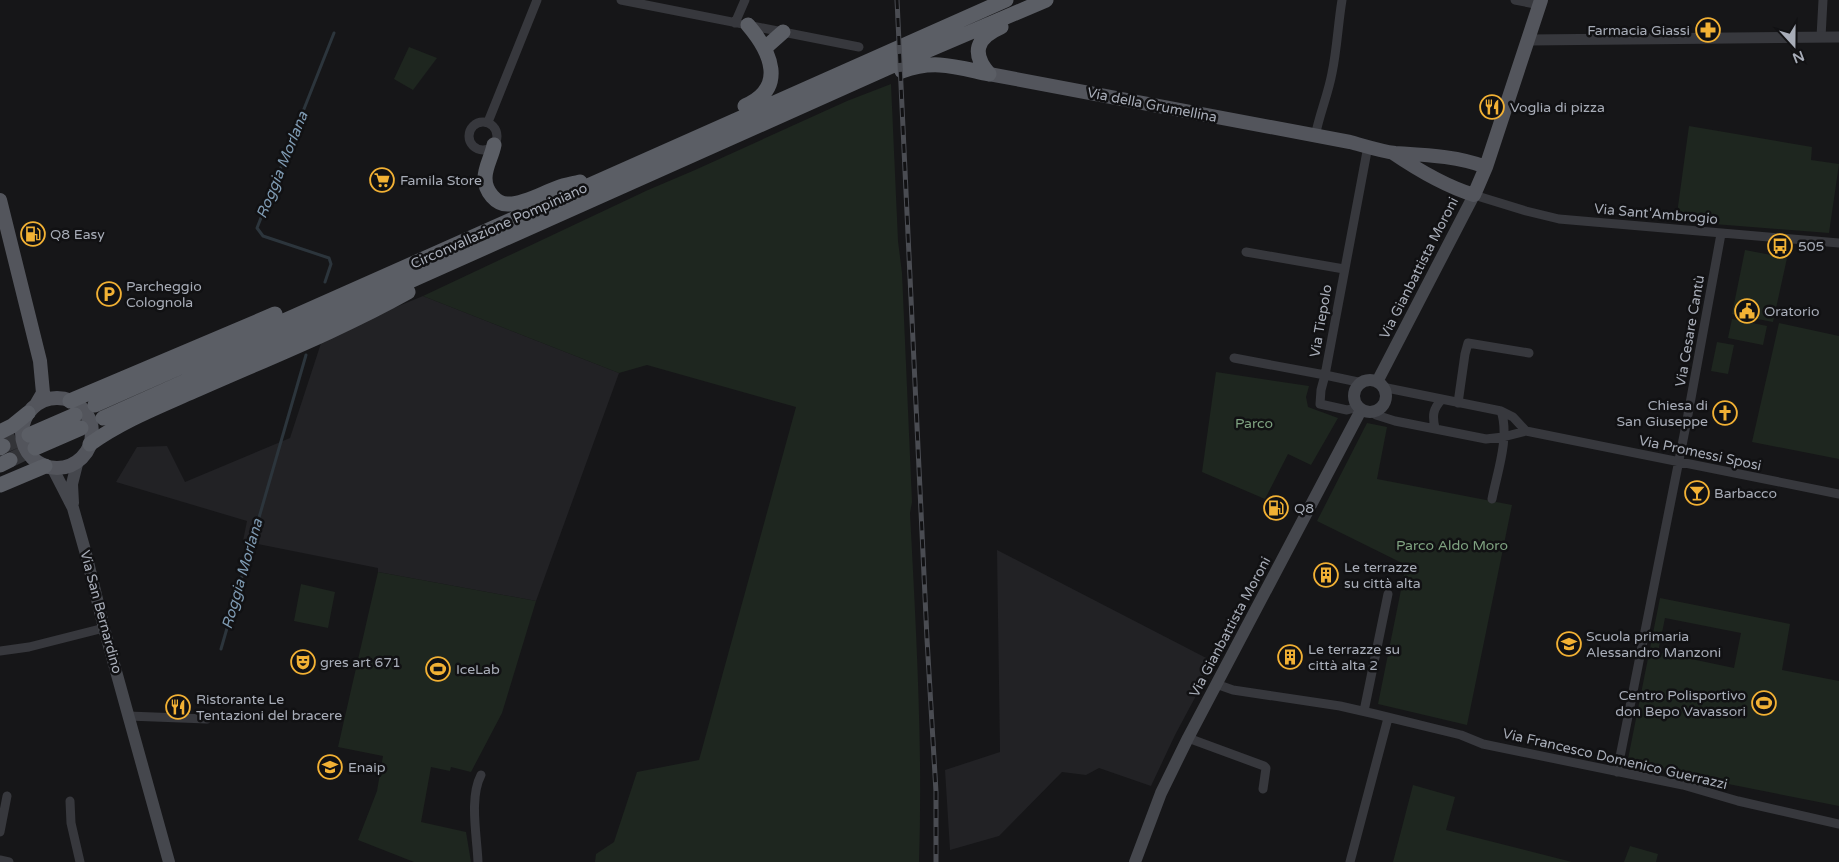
<svg xmlns="http://www.w3.org/2000/svg" width="1839" height="862" font-family="'Varela Round',sans-serif">
<rect width="100%" height="100%" fill="#161618"/>
<path fill="#222225" d="M423 296 619 373 536 601 378 572V568L243 541 247 521 116 482 137 447 167 446 185 482 290 438 323 337Z
M997 550 1214 662 1175 735 1151 786 1099 768 1086 775 1062 772 999 836 950 850 945 770 1000 752Z"/>
<path fill="#1e261f" fill-rule="evenodd" d="M409 47 437 58 413 90 394 79Z
M891 84 898 241 902 273 912 502 910 513C916 629 923 746 919 862H595L596 854 614 842 637 772 699 760 796 407 647 365 619 373 423 296 648 190 695 170 847 101Z
M1689 126 1812 147 1811 160 1839 164 1829 233 1676 221Z
M1745 250 1787 258 1773 322 1732 314Z
M1732 319 1767 326 1763 345 1728 338Z
M1779 323 1839 336V459L1752 442Z
M1717 342 1734 345 1728 374 1711 371Z
M1216 372 1309 386 1306 397 1308 407 1338 418 1311 465 1288 454 1265 499 1202 472Z
M1367 423 1387 427 1377 479 1512 505 1467 725 1378 704 1406 565 1317 521Z
M378 572 536 601 502 713 471 772 451 767 450 771 431 767 421 822 466 832 471 862H414L358 840 377 791 383 756 338 747Z
M301 584 335 592 328 628 294 621Z
M1660 598 1790 624 1782 670 1839 681V806L1627 764ZM1665 618 1741 633 1734 668 1658 652Z
M1413 785 1455 797 1446 830 1572 862H1393Z
M1630 846 1658 854 1656 862H1624Z"/>
<g fill="none" stroke-linecap="round" stroke-linejoin="round">
<path stroke="#2c353c" stroke-width="3" d="M325 282 331 264 329 258 263 236 257 228 334 33
M221 649 306 355"/>
<path stroke="#333438" stroke-width="15" stroke-dasharray="15 8" stroke-linecap="butt" d="M75 415 95 405
M81 428 103 418
M3 446 29 435
M10 460 35 448"/>
<path stroke="#37383d" stroke-width="9" d="M621 0 859 47
M1515 0 1540 5
M735 23 745 0
M1821 37 1823 0
M469 136a14 14 0 1 1 28 0a14 14 0 1 1-28 0Z
M488 122 537 0
M1315 137C1319 115 1328 95 1332 73 1337 49 1338 24 1342 0
M1474 195 1526 211 1559 219 1839 243
M1246 252 1344 269
M1234 358 1325 375 1368 146
M1382 387 1501 411 1513 417 1526 431
M1458 403 1465 354 1468 343 1529 353
M1358 407 1347 410 1320 404 1321 390 1325 375 1358 382 1367 381
M1371 412 1376 415 1395 421 1486 439 1503 437 1526 431 1839 494
M1435 428C1432 415 1433 409 1442 399
M1492 499C1497 473 1510 437 1501 411
M0 651 29 647 104 628
M1216 684 1233 690 1340 706 1375 714 1461 735 1483 744 1683 785 1738 801 1839 824
M1364 711 1388 594
M128 716 207 719
M1188 738 1264 766 1266 768 1263 789
M1617 772 1687 420 1721 234
M70 801 71 823 80 862
M0 832 7 796
M0 860 9 862
M478 862C477 836 469 798 481 775
M1350 862 1387 722V717"/>
<path stroke="#37383d" stroke-width="11" d="M1529 40 1839 37"/>
<path stroke="#45474d" stroke-width="12" d="M1354 396a16 16 0 1 1 32 0a16 16 0 1 1-32 0Z
M1377 382 1474 195
M52 467 73 508 86 554 104 628 169 862
M73 503 72 484 78 460
M1135 862 1161 793 1188 738 1361 410"/>
<path stroke="#53555c" stroke-width="14" d="M989 74 1350 142C1365 146 1380 151 1395 153 1426 155 1457 156 1486 167
M1393 153C1418 170 1445 186 1474 195L1486 167 1541 0
M0 200 40 361 43 393 36 405
M22 433a35 35 0 1 1 70 0a35 35 0 1 1-70 0Z"/>
<path stroke="#5b5e65" stroke-width="15" d="M765 48 783 32
M902 71C934 59 956 67 989 74
M989 74C971 53 976 38 1001 27
M745 106C787 88 771 52 748 25
M494 145C492 156 485 167 485 178 485 191 496 205 509 204 525 204 543 193 557 188 565 185 572 184 580 182
M70 401 275 314
M95 405 1006 0
M103 418 903 61 1046 0
M0 432 12 426 28 413
M29 435 75 415
M90 444C122 421 158 407 194 391 266 359 340 330 408 292
M0 448 3 446
M35 448 81 428
M0 465 10 460
M0 485 45 466"/>
<g stroke="#4a4c52" stroke-width="5">
<path id="rail" d="M897 0 927 639 936 792V862"/>
</g>
<use href="#rail" stroke="#111113" stroke-width="3" stroke-dasharray="9" stroke-linecap="butt"/>
</g>
<defs>
<g id="pharmacy-ring" transform="scale(1.25)"><circle r="9.5" fill="#111113" stroke="#f2b134" stroke-width="1.5"/><path d="M-2-6h4v4h4v4h-4v4h-4v-4h-4v-4h4Z" fill="#f2b134"/></g>
<g id="restaurant-ring" transform="scale(1.25)"><circle r="9.5" fill="#111113" stroke="#f2b134" stroke-width="1.5"/><path d="M-5-6h1v4h1v-4h1v4h1v-4h1v5L-1.5 .5V6h-2V.5L-5-1ZM5-6V6H3V1.5H1.5Q1.5-4 5-6Z" fill="#f2b134"/></g>
<g id="supermarket-ring" transform="scale(1.25)"><circle r="9.5" fill="#111113" stroke="#f2b134" stroke-width="1.5"/><path d="M-6-5.5h2.5l.6 2H6L4.5 2H-2.5L-4.4-4H-6ZM-1.5 3.2a1.3 1.3 0 1 0 .1 0ZM3 3.2a1.3 1.3 0 1 0 .1 0Z" fill="#f2b134"/></g>
<g id="fuel-ring" transform="scale(1.25)"><circle r="9.5" fill="#111113" stroke="#f2b134" stroke-width="1.5"/><path d="M-5.5-6h7V0h2V4h1.3V-2.5L3-4.5l.8-.8L6-3V5H2.5V1h-1V6h-7ZM-4.2-4.7v3.2H.2V-4.7Z" fill="#f2b134"/></g>
<g id="bus-ring" transform="scale(1.25)"><circle r="9.5" fill="#111113" stroke="#f2b134" stroke-width="1.5"/><path d="M-5-6H5V4H4V6H2V4H-2V6H-4V4H-5ZM-3.5-4V0h7V-4ZM-3.5 1.2v1.5H-2V1.2ZM2 1.2v1.5H3.5V1.2Z" fill="#f2b134"/></g>
<g id="parking-ring" transform="scale(1.25)"><circle r="9.5" fill="#111113" stroke="#f2b134" stroke-width="1.5"/><path d="M-3.5-5.5H1a3.5 3.5 0 0 1 0 7H-1V5.5H-3.5ZM-1-3.4V-.6H.8a1.4 1.4 0 0 0 0-2.8Z" fill="#f2b134"/></g>
<g id="civic-ring" transform="scale(1.25)"><circle r="9.5" fill="#111113" stroke="#f2b134" stroke-width="1.5"/><path d="M-.6-6.5H3V-4.5H.6V-3L4-1V1h2V6H-6V1h2V-1L-.6-3ZM-1.2 2.5V6h2.4V2.5Z" fill="#f2b134"/></g>
<g id="church-ring" transform="scale(1.25)"><circle r="9.5" fill="#111113" stroke="#f2b134" stroke-width="1.5"/><path d="M-1.2-6h2.4v3.5h3.3v2.4h-3.3V6h-2.4V-.1h-3.3v-2.4h3.3Z" fill="#f2b134"/></g>
<g id="bar-ring" transform="scale(1.25)"><circle r="9.5" fill="#111113" stroke="#f2b134" stroke-width="1.5"/><path d="M-6-5H6L.8 .8V4.5H3.5V6h-7V4.5H-.8V.8Z" fill="#f2b134"/></g>
<g id="building-ring" transform="scale(1.25)"><circle r="9.5" fill="#111113" stroke="#f2b134" stroke-width="1.5"/><path d="M-4-6H4V6H1V3H-1V6H-4ZM-2.5-4.3h1.7v1.8h-1.7ZM.8-4.3h1.7v1.8H.8ZM-2.5-1h1.7V.8h-1.7ZM.8-1h1.7V.8H.8Z" fill="#f2b134"/></g>
<g id="school-ring" transform="scale(1.25)"><circle r="9.5" fill="#111113" stroke="#f2b134" stroke-width="1.5"/><path d="M0-5L7-2L0 1L-7-2ZM-4 1L0 2.5L4 1V4Q0 6-4 4Z" fill="#f2b134"/></g>
<g id="theatre-ring" transform="scale(1.25)"><circle r="9.5" fill="#111113" stroke="#f2b134" stroke-width="1.5"/><path d="M-5-5.5Q0-4 5-5.5V0Q5 5 0 6Q-5 5-5 0ZM-3.3-2.5H-1v1.5H-3.3ZM1-2.5H3.3v1.5H1ZM-2.8 1Q0 5.5 2.8 1Z" fill="#f2b134"/></g>
<g id="stadium-ring" transform="scale(1.25)"><circle r="9.5" fill="#111113" stroke="#f2b134" stroke-width="1.5"/><path d="M0-5a6.5 5 0 1 0 0 10a6.5 5 0 1 0 0-10ZM-3.5-1.8h7v3.6h-7Z" fill="#f2b134"/></g>
</defs>
<g fill-rule="evenodd">
<use href="#pharmacy-ring" x="1708" y="30"/>
<use href="#restaurant-ring" x="1492" y="107"/>
<use href="#supermarket-ring" x="382" y="180"/>
<use href="#fuel-ring" x="33" y="234"/>
<use href="#bus-ring" x="1780" y="246"/>
<use href="#parking-ring" x="109" y="294"/>
<use href="#civic-ring" x="1747" y="311"/>
<use href="#church-ring" x="1725" y="413"/>
<use href="#bar-ring" x="1697" y="493"/>
<use href="#fuel-ring" x="1276" y="508"/>
<use href="#building-ring" x="1326" y="575"/>
<use href="#school-ring" x="1569" y="644"/>
<use href="#building-ring" x="1290" y="657"/>
<use href="#theatre-ring" x="303" y="662"/>
<use href="#stadium-ring" x="438" y="669"/>
<use href="#stadium-ring" x="1764" y="703"/>
<use href="#restaurant-ring" x="178" y="707"/>
<use href="#school-ring" x="330" y="767"/>
</g>
<g text-anchor="middle" dominant-baseline="central" stroke-width="5" stroke-linejoin="round" paint-order="stroke">
<g font-size="14" fill="#a8adb8" stroke="#111113" text-anchor="start">
<text x="1690" y="30" text-anchor="end">Farmacia Giassi</text>
<text x="1510" y="107">Voglia di pizza</text>
<text x="400" y="180">Famila Store</text>
<text x="50" y="234">Q8 Easy</text>
<text x="1798" y="246">505</text>
<text x="126" y="286">Parcheggio<tspan x="126" dy="16">Colognola</tspan></text>
<text x="1764" y="311">Oratorio</text>
<text x="1708" y="405" text-anchor="end">Chiesa di<tspan x="1708" dy="16">San Giuseppe</tspan></text>
<text x="1714" y="493">Barbacco</text>
<text x="1294" y="508">Q8</text>
<text x="1344" y="567">Le terrazze<tspan x="1344" dy="16">su città alta</tspan></text>
<text x="1586" y="636">Scuola primaria<tspan x="1586" dy="16">Alessandro Manzoni</tspan></text>
<text x="1308" y="649">Le terrazze su<tspan x="1308" dy="16">città alta 2</tspan></text>
<text x="320" y="662">gres art 671</text>
<text x="456" y="669">IceLab</text>
<text x="1746" y="695" text-anchor="end">Centro Polisportivo<tspan x="1746" dy="16">don Bepo Vavassori</tspan></text>
<text x="196" y="699">Ristorante Le<tspan x="196" dy="16">Tentazioni del bracere</tspan></text>
<text x="348" y="767">Enaip</text>
</g>
<g font-size="14" fill="#a8adb8" stroke="#111113">
<text transform="translate(1152 105) rotate(11)">Via della Grumellina</text>
<text transform="translate(1656 214) rotate(5)">Via Sant'Ambrogio</text>
<text transform="translate(499 226) rotate(-24)">Circonvallazione Pompiniano</text>
<text transform="translate(1419 268) rotate(-63)">Via Gianbattista Moroni</text>
<text transform="translate(1321 321) rotate(-80)">Via Tiepolo</text>
<text transform="translate(1690 331) rotate(-80)">Via Cesare Cantù</text>
<text transform="translate(1700 453) rotate(12)">Via Promessi Sposi</text>
<text transform="translate(101 612) rotate(75)">Via San Bernardino</text>
<text transform="translate(1230 627) rotate(-62)">Via Gianbattista Moroni</text>
<text transform="translate(1615 759) rotate(13)">Via Francesco Domenico Guerrazzi</text>
</g>
<g font-size="14" fill="#7fa381" stroke="#111113">
<text x="1254" y="423">Parco</text>
<text x="1452" y="545">Parco Aldo Moro</text>
</g>
<g font-size="15" font-style="italic" fill="#7f9bb3" stroke="#111113">
<text transform="translate(282 165) rotate(-68)">Roggia Morlana</text>
<text transform="translate(242 574) rotate(-74)">Roggia Morlana</text>
</g>
</g>
<g transform="translate(1794 45) rotate(159)" stroke="#111113" stroke-width="4" paint-order="stroke">
<path d="M0-4L9 19L0 12L-9 19Z" fill="#a8adb8"/>
<text y="-8" font-size="14" font-weight="bold" text-anchor="middle" fill="#a8adb8">N</text>
</g>
</svg>
